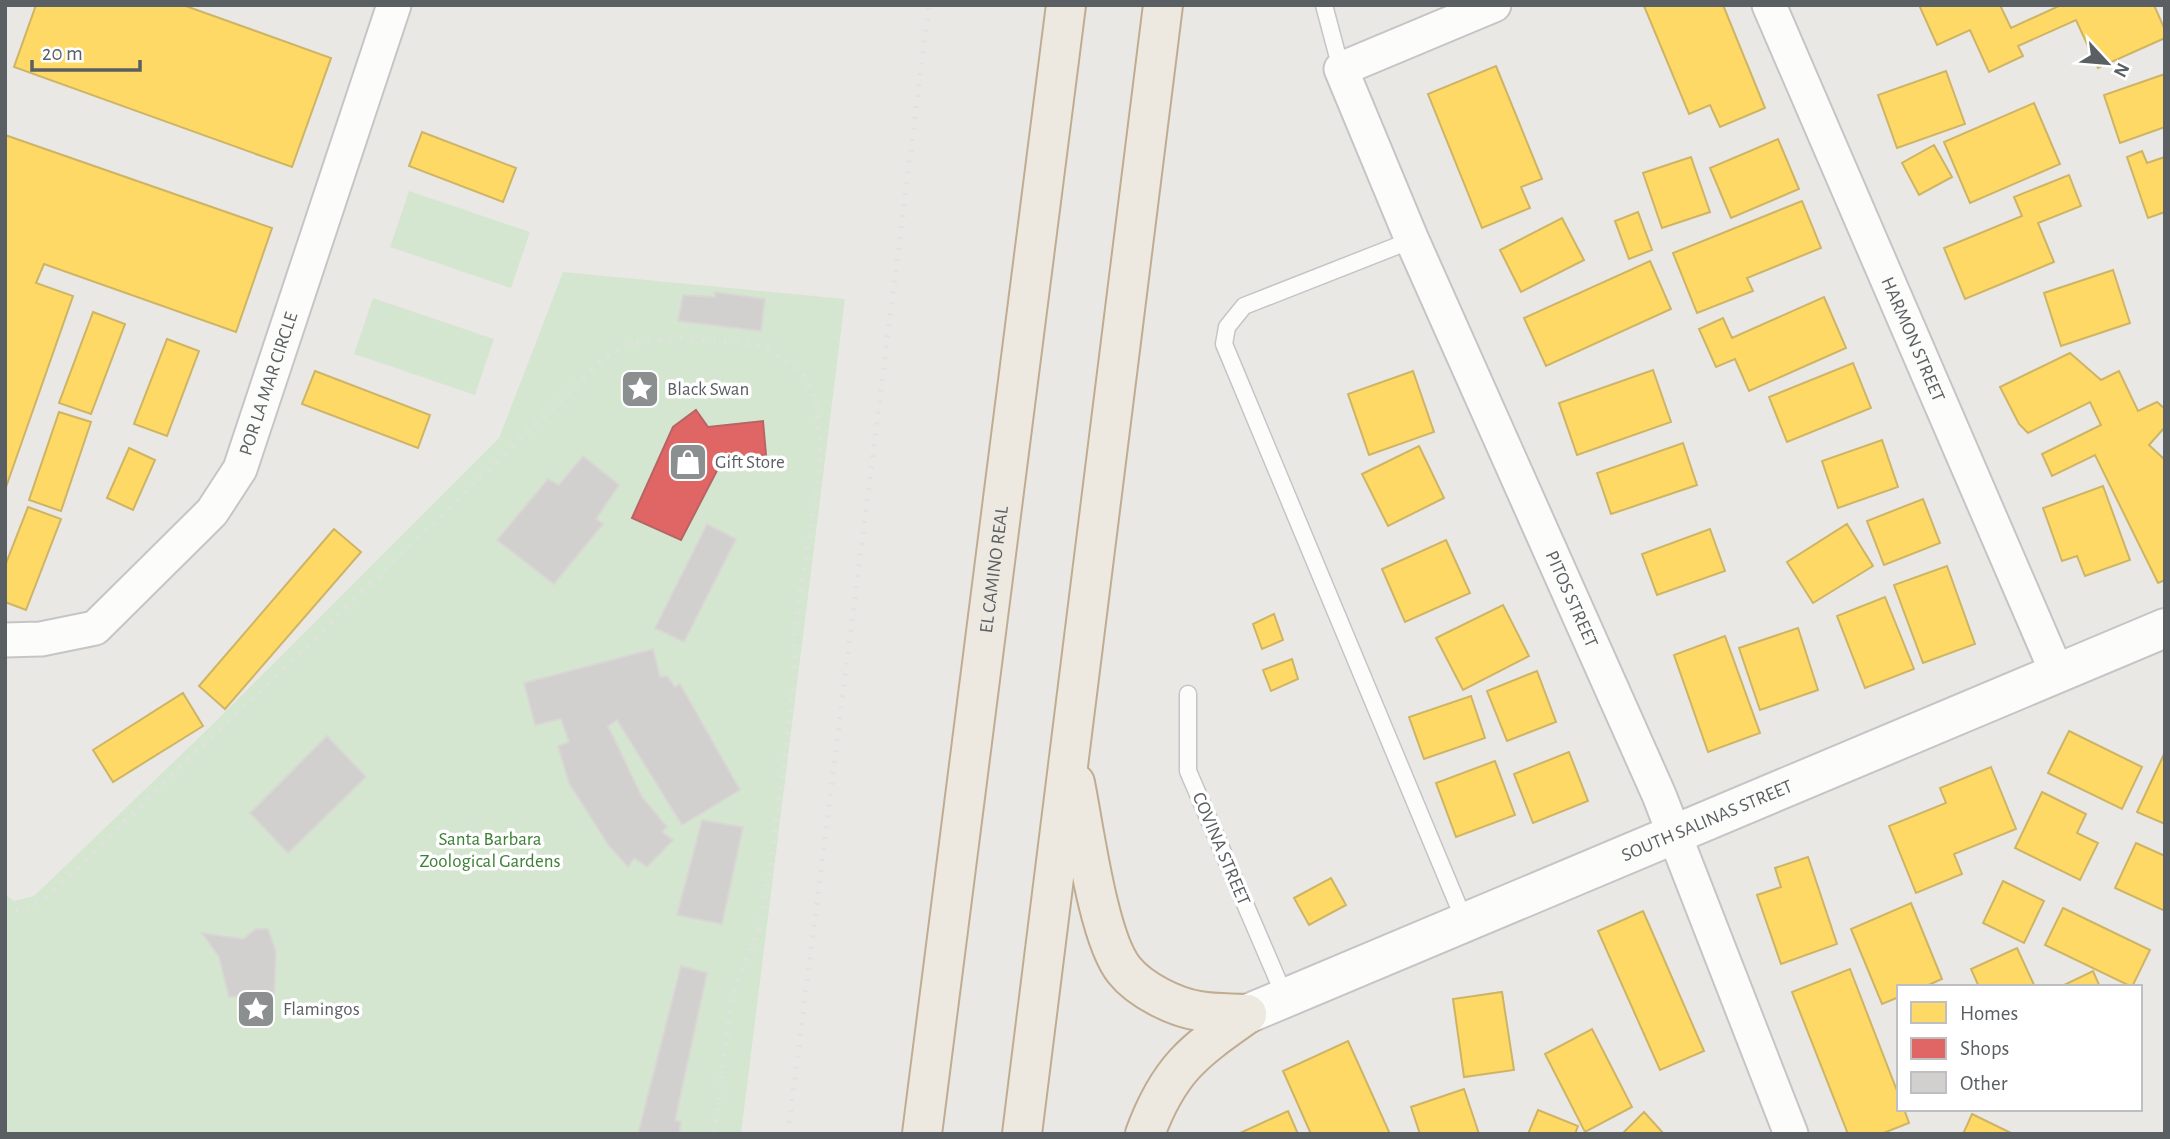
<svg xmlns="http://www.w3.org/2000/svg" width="2170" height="1139" font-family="'Alegreya Sans',sans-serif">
<rect width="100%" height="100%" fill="#eae8e5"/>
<path fill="#d5e6d0" d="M409 191 530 232 511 288 390 247Z
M563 272 845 299 741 1134H5V894L14 901 34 896 213 724 499 438Z
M373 298 494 339 475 395 354 354Z"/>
<path fill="#ffd966" stroke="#ceb465" stroke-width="2" d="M36 5H183L331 58 292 167 14 67Z
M1723 5 1765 108 1720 127 1710 105 1689 114 1644 6Z
M1919 5H2000L2011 28 2061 5H2154L2165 30V38L2098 68 2076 20 2018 46 2023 56 1989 72 1970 30 1937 45Z
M1496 66 1542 179 1521 187 1530 208 1482 228 1428 94Z
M1946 71 1965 124 1897 148 1878 95Z
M2165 74V127L2120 143 2104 95Z
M2034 103 2060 164 1970 203 1944 142Z
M422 132 516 168 503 202 409 166Z
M5 135 272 228 236 332 44 264 36 283 73 296 5 490Z
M1778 139 1799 189 1731 218 1710 168Z
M1934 145 1952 177 1919 195 1902 163Z
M2142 151 2147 163 2165 157V212L2148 218 2127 157Z
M1691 157 1710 212 1662 228 1643 173Z
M2069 175 2081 206 2038 223 2054 262 1965 299 1944 248 2022 216 2014 197Z
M1802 201 1821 248 1747 278 1753 291 1697 313 1673 253Z
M1638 212 1652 250 1629 259 1615 221Z
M1562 218 1584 260 1521 292 1500 250Z
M1650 261 1671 309 1546 366 1524 318Z
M2113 270 2130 323 2061 346 2044 293Z
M1824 297 1846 348 1749 391 1735 359 1716 367 1699 329 1723 318 1732 338Z
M93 312 125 324 91 414 59 403Z
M167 339 199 351 167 436 134 424Z
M2070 353 2101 380 2119 371 2138 411 2157 402 2165 409V427L2149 445 2165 460V580L2158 583 2095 455 2052 476 2042 454 2101 425 2090 402 2028 433 2019 424 2000 387Z
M1853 363 1871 408 1787 442 1769 397Z
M1653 370 1671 422 1577 455 1559 403Z
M315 371 430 415 418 448 302 404Z
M1413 371 1434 432 1369 455 1348 394Z
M59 412 91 422 61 511 29 500Z
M1882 440 1898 487 1838 508 1822 461Z
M1683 443 1697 485 1611 514 1597 473Z
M1419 446 1444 498 1388 526 1362 474Z
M129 448 155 460 133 510 107 498Z
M2103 486 2130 560 2085 576 2077 556 2062 561 2043 508Z
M1923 499 1940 543 1884 565 1867 521Z
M28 507 61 519 26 610 5 602V566Z
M1847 524 1873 566 1813 603 1787 562Z
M334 529 361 552 225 709 199 686Z
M1710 529 1725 571 1657 595 1642 554Z
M1446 540 1470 593 1405 622 1382 569Z
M1947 566 1975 644 1923 663 1894 585Z
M1885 597 1914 669 1865 688 1837 616Z
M1503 605 1529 656 1463 690 1436 638Z
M1274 614 1283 640 1262 649 1253 624Z
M1798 628 1818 690 1760 710 1739 648Z
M1725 636 1760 733 1708 752 1674 655Z
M1292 659 1298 679 1271 691 1263 670Z
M1537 671 1556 722 1507 741 1487 691Z
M183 693 203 726 113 782 93 750Z
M1471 696 1485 738 1424 759 1409 717Z
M2069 731 2142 767 2122 809 2048 773Z
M1569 752 1588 801 1533 823 1514 774Z
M2165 752V824L2137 812Z
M1495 761 1515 815 1456 837 1436 783Z
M1991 767 2016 829 1954 854 1962 874 1916 893 1889 826 1946 803 1940 788Z
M2042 792 2086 814 2077 833 2098 843 2080 880 2015 848Z
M2136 843 2165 856V911L2115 888Z
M1808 857 1837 944 1781 964 1757 895 1781 887 1775 868Z
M1331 878 1346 905 1309 925 1294 898Z
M2003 881 2044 901 2024 943 1983 923Z
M1911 903 1942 979 1924 987H1899V997L1882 1004 1851 929Z
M2063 908 2150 950 2132 987 2045 945Z
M1643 911 1704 1051 1660 1070 1598 931Z
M2017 948 2035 987H1979L1971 969Z
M1850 969 1899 1096V1109H1904L1909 1123 1881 1134H1848L1792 992Z
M2093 971 2100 987H2060Z
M1502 992 1514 1070 1464 1077 1453 999Z
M1592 1029 1632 1107 1585 1132 1545 1054Z
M1348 1041 1390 1134H1311L1283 1071Z
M1464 1089 1479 1134H1420L1411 1107Z
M1538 1110 1578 1126 1575 1134H1528Z
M1288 1111 1298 1134H1238Z
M1644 1112 1664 1134H1622Z
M1972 1114 2013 1134H1963Z"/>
<path fill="#e06666" stroke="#b86465" stroke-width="2" d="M696 410 708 427 763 421 766 455 723 459 681 540 632 518 673 427Z"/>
<path fill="#d2d0cf" stroke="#d9d7d4" stroke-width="2" d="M715 292 765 299 761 331 678 321 683 295 715 297Z
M583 456 619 485 596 519 603 524 554 584 497 540 548 479 559 485Z
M707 524 736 539 684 642 655 628Z
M653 649 660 677 667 676 675 687 680 684 740 790 682 825 617 720 608 726 642 797 667 827 662 832 673 840 647 867 634 858 628 867 609 846 569 783 558 746 569 742 561 719 535 725 524 683Z
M327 736 366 777 288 853 250 813Z
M702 820 743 827 722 924 677 915Z
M256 929H268L276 952 274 994 229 997 219 957 202 933 243 939Z
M681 966 707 973 675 1120 681 1122 679 1134H638Z"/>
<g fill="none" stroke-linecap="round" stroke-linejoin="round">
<g stroke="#c6c5c6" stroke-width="19">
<path id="lane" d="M1324 5 1341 69
M1412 240 1244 306 1227 327 1224 344 1465 922
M1188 694V771L1285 997"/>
</g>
<g stroke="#c6c5c6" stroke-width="37">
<g id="street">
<path id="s1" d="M1494 5 1341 69 1412 240 1659 795 1791 1134"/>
<path id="s2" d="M1769 5 2057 673"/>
<path id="s3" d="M5 640 41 639 95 628 212 512 240 469 394 5"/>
</g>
</g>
<g stroke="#c5c5c5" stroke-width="42">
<g id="secondary">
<path id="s4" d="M1247 1014 2165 628"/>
</g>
</g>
<g stroke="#c1ac92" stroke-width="42">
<g id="highway">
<path d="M1075 783C1084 827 1098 938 1124 970 1140 990 1174 1007 1199 1011 1215 1014 1232 1013 1247 1014"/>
<path id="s5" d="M922 1134 1066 5"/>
<path d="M1022 1134 1163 5"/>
<path d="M1145 1134C1169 1069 1193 1052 1247 1014"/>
</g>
</g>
<use href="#lane" stroke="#fcfcfb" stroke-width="16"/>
<use href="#street" stroke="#fcfcfb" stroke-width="33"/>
<use href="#secondary" stroke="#fcfcfb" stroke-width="38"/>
<use href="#highway" stroke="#ede8e0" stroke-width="38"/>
<path stroke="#e2e1e2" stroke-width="5" stroke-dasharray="2 9" stroke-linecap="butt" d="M5 909 24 911 47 897 603 359 623 345 653 340 683 338 755 345 771 351 803 374 815 399 821 443 818 481 795 627V677L770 871 759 928 732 996 714 1134
M788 1134 929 5"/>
</g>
<defs>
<g id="sight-square" transform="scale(2.0125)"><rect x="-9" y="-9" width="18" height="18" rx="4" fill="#8c8f90" stroke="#fff"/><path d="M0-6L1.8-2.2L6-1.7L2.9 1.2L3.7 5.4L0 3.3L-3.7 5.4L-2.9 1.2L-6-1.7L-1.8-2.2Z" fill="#fff"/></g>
<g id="shop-square" transform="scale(2.0125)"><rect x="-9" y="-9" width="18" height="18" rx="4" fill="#8c8f90" stroke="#fff"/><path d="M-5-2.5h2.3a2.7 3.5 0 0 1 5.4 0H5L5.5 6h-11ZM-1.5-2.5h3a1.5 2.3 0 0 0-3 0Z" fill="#fff"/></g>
</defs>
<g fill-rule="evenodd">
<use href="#sight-square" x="640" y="389"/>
<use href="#shop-square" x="688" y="462"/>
<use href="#sight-square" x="256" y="1009"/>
</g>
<g text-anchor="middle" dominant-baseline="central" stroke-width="7" stroke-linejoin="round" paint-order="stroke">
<g font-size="19" fill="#5a5f63" stroke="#fff">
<text stroke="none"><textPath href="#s2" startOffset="364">HARMON STREET</textPath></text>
<text stroke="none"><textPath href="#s3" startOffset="397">POR LA MAR CIRCLE</textPath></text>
<text stroke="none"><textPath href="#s5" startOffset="569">EL CAMINO REAL</textPath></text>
<text stroke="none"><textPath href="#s1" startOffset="744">PITOS STREET</textPath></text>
<text stroke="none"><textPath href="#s4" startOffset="499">SOUTH SALINAS STREET</textPath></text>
<text transform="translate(1221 849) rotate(67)">COVINA STREET</text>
</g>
<g font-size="19" fill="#5a5f63" stroke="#fff" text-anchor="start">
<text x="667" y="389">Black Swan</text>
<text x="715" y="462">Gift Store</text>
<text x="283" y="1009">Flamingos</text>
</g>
<g font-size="19" fill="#3c8034" stroke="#fff">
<text x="490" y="839">Santa Barbara<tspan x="490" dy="22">Zoological Gardens</tspan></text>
</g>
</g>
<rect width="2170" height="1139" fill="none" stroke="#5a5f63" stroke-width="14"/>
<rect x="1897" y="985" width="245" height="126" fill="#ffffff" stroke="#bdbfc1" stroke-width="2"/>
<rect x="1911" y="1002" width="35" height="21" fill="#ffd966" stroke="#bdbfc1" stroke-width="2"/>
<text x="1960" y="1020" font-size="21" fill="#5a5f63">Homes</text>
<rect x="1911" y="1038" width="35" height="21" fill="#e06666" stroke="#bdbfc1" stroke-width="2"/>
<text x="1960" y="1055" font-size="21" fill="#5a5f63">Shops</text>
<rect x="1911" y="1072" width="35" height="21" fill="#d2d0cf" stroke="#bdbfc1" stroke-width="2"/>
<text x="1960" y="1090" font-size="21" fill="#5a5f63">Other</text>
<g transform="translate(2107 63) rotate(116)" stroke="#ffffff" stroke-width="5" paint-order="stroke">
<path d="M0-5L12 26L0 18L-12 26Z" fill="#5a5f63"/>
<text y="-10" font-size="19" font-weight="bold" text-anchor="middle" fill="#5a5f63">N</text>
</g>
<path d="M32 60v10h108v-10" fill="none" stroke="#5a5f63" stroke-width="3.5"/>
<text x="42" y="60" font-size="21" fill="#5a5f63" stroke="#ffffff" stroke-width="5" paint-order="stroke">20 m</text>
</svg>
